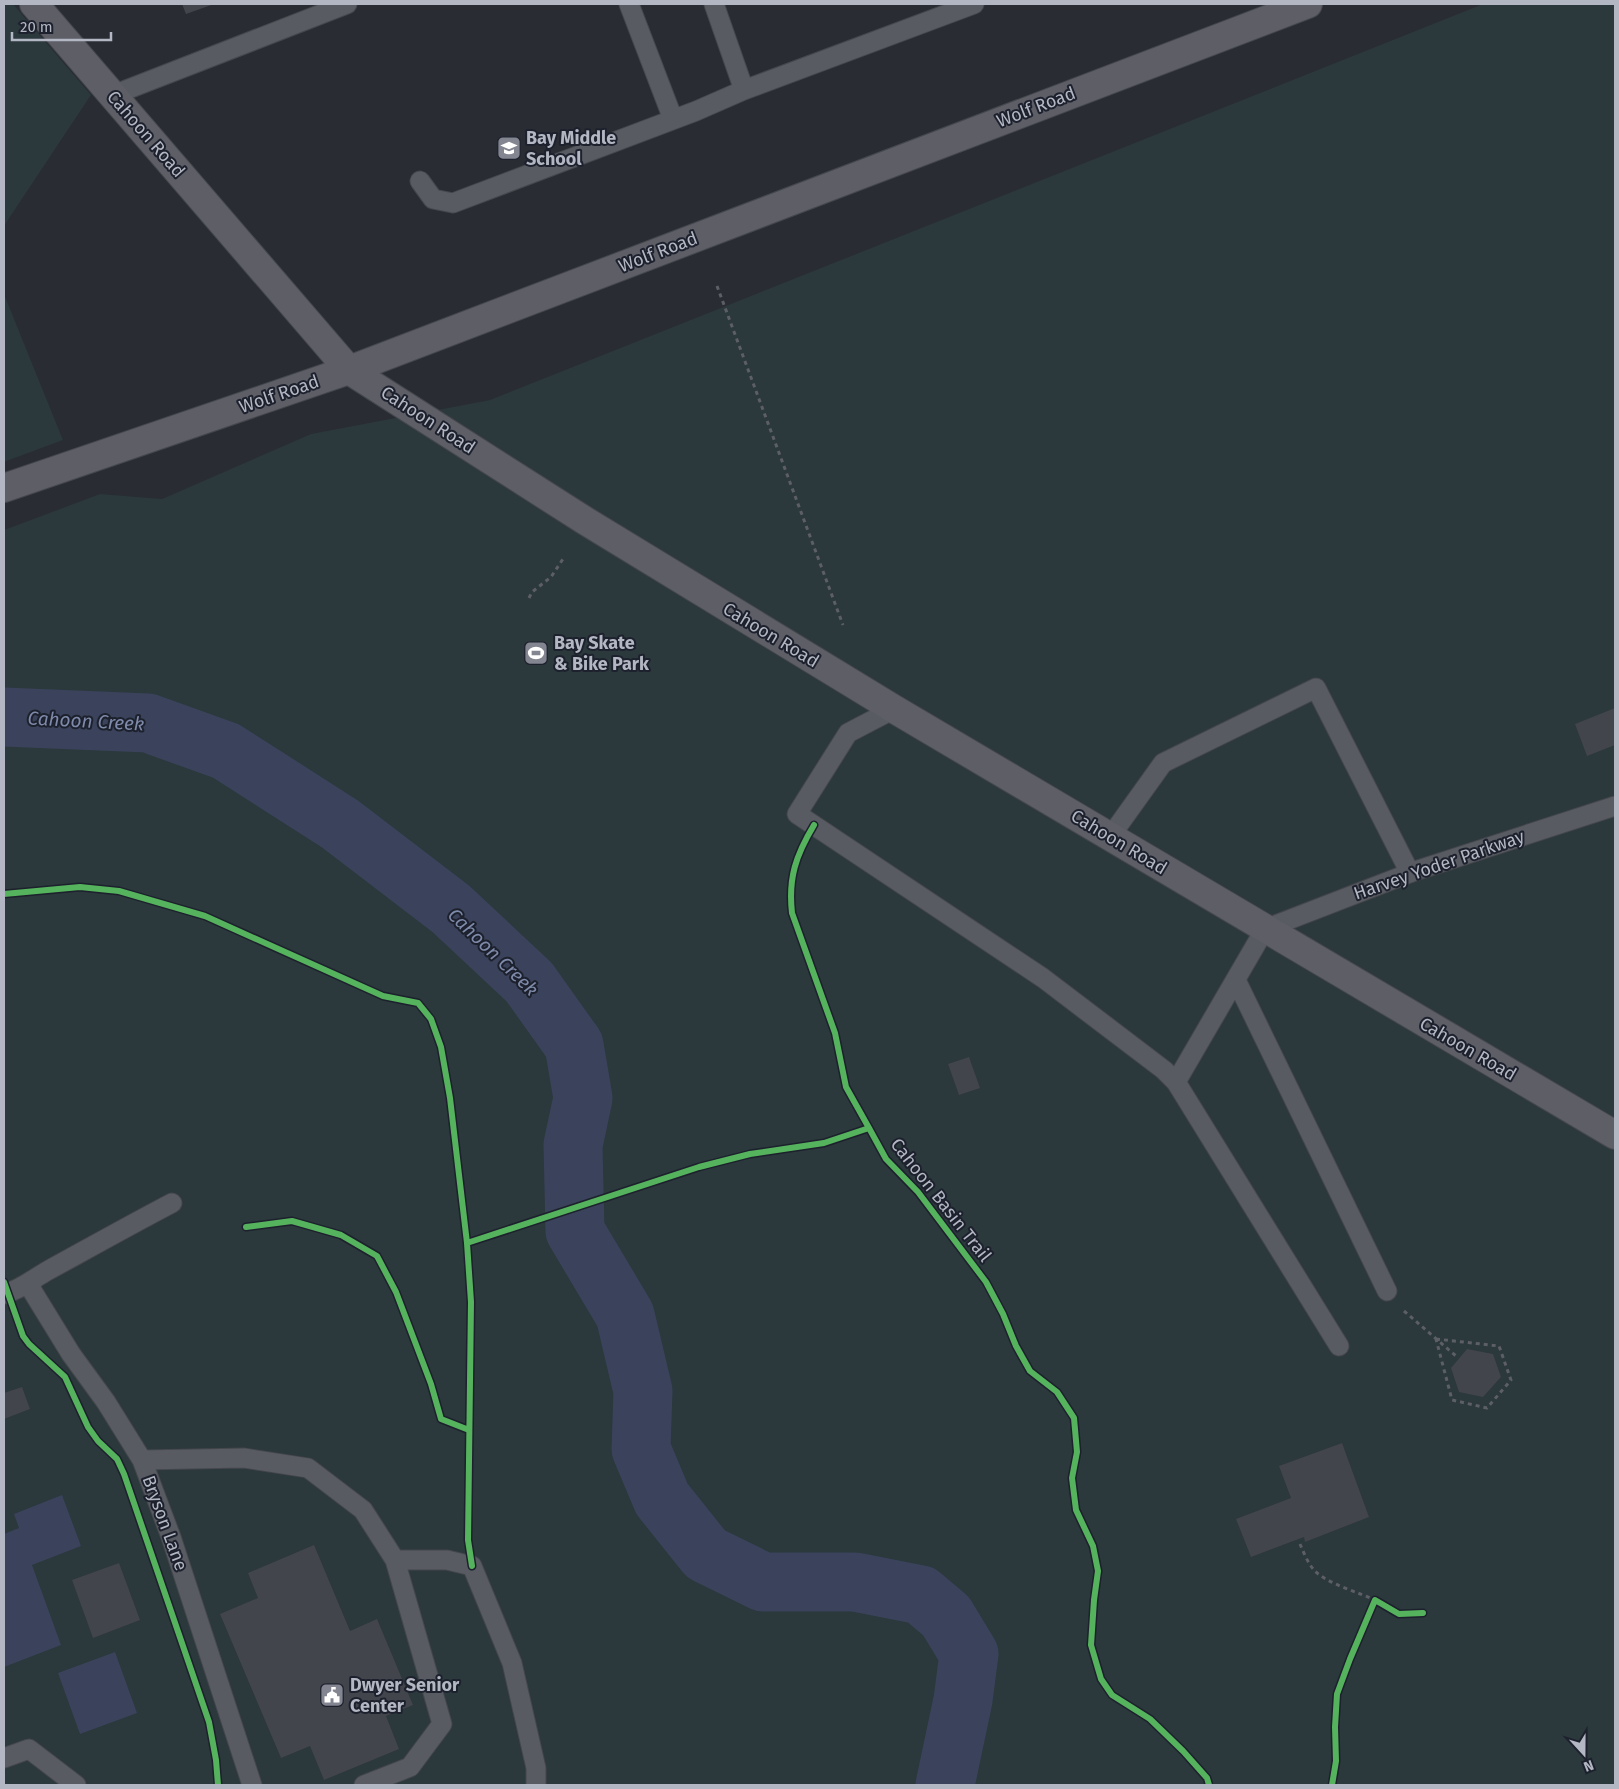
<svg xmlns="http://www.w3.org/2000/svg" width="1619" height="1789" font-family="'Fira Sans',sans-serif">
<rect width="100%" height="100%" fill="#292c33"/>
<path fill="#2b383c" d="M4 4H13L91 95 4 226Z
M1483 4H1615V1785H4V530L100 494 162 499 311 434 490 400Z
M4 294 63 440 4 462Z"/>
<path fill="#3a435b" d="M62 1495 81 1546 32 1565 61 1645 4 1667V1534L19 1528 14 1514Z
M115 1652 137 1713 80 1734 58 1673Z"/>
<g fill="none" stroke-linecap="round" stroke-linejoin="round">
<path stroke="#3a435b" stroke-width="59" d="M4 717 148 723 226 751 340 824 451 909 529 982 574 1045 583 1098 573 1145 575 1231 625 1315 643 1391 641 1449 662 1499 706 1554 763 1582H855L921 1595 946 1616 969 1654 963 1700 945 1785"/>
</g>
<path fill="#43454c" d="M182 4H214L186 14Z
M1615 708V745L1587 756 1575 724Z
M969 1057 980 1088 959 1095 948 1064Z
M1467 1349 1493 1354 1501 1377 1483 1397 1459 1392 1451 1368Z
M22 1387 30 1409 4 1419V1393Z
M1342 1443 1369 1517 1305 1542 1304 1537 1251 1557 1236 1519 1291 1498 1279 1466Z
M314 1545 350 1631 377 1619 413 1705 386 1716 399 1749 324 1780 310 1746 281 1758 220 1614 258 1598 248 1573Z
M119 1563 140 1620 93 1638 72 1580Z"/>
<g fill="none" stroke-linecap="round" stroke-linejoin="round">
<g stroke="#44474c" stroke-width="21">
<path id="lane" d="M629 4 673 119
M714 4 744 90
M113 95 347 4
M420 181 433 199 453 203 696 111 744 90 974 4
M894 709 848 733 797 814 1043 978 1164 1070 1176 1082 1265 929 1415 871 1615 806
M1110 837 1163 763 1316 688 1410 873
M1236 980 1387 1291
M1176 1082 1339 1346
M28 1284 71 1354 106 1402 142 1460 171 1537 252 1785
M4 1294C20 1290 33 1279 47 1271 89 1248 130 1225 172 1203
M142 1460 244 1458 308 1468 363 1510 395 1560 442 1724 410 1767 364 1785
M395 1560H447L472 1566 512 1663 536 1768V1785
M4 1758 29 1749 76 1785"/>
</g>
<g stroke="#44474c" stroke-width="30">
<path id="secondary" d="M34 4 349 370 584 520 894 709 1615 1135
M4 488 349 370 1308 4"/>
</g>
<path stroke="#5d5f66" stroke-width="3" stroke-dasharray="4 4" stroke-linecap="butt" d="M717 286 843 625
M529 598 532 592 551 577 563 559
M1404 1311 1456 1356
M1436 1339 1499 1346 1511 1380 1487 1408 1452 1400Z
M1300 1544C1304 1553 1308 1564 1315 1571 1326 1583 1360 1593 1375 1600"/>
<use href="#lane" stroke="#585b62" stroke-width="19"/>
<use href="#secondary" stroke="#5d5e66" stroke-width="28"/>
<g stroke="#1d212d" stroke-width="9">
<path id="cycleway" d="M814 825C796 855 788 878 792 913L835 1033 846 1087 869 1128 886 1159 918 1192 986 1282 1003 1314 1016 1346 1030 1371 1057 1392 1074 1418 1077 1452 1072 1478 1076 1510 1093 1546 1098 1571 1094 1600 1091 1645 1101 1679 1112 1695 1150 1719 1183 1751 1207 1778 1209 1785
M4 894 80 887 119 891 205 916 383 996 418 1003 431 1019 441 1047 450 1098 467 1243 699 1167 750 1154 824 1143 869 1128
M246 1227 292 1221 341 1235 377 1256 396 1292 431 1384 441 1419 469 1430
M467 1243 471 1302 468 1540 472 1566
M4 1282 23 1336 29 1344 65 1377 88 1427 98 1441 117 1459 124 1474 209 1722 216 1760 218 1785
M1332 1785 1336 1761 1335 1727 1337 1694 1350 1659 1375 1600 1399 1614 1423 1613"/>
</g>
<use href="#cycleway" stroke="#56b35d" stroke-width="6"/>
</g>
<defs>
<g id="school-square" transform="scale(1.25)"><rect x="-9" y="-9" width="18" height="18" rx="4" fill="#838691" stroke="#1d212d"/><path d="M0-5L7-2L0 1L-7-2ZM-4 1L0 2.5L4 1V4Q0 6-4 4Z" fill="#fff"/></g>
<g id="stadium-square" transform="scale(1.25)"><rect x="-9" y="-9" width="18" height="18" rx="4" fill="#838691" stroke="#1d212d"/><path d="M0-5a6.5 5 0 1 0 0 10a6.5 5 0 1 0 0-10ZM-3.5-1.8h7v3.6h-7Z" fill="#fff"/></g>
<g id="civic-square" transform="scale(1.25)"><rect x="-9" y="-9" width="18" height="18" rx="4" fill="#838691" stroke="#1d212d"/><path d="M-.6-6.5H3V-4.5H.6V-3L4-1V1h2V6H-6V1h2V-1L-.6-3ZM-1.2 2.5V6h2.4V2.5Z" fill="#fff"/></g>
</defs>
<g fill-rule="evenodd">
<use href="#school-square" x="509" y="148"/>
<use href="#stadium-square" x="536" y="653"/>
<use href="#civic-square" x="332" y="1695"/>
</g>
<g text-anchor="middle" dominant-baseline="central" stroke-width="4" stroke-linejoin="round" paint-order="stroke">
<g font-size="18" fill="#b3b7c4" stroke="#1d212d">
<text transform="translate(1036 107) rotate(-21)">Wolf Road</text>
<text transform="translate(146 134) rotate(49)">Cahoon Road</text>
<text transform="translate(658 252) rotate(-21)">Wolf Road</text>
<text transform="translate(279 394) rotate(-19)">Wolf Road</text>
<text transform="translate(428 420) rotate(33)">Cahoon Road</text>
<text transform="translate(771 635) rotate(31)">Cahoon Road</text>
<text transform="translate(1119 842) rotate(31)">Cahoon Road</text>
<text transform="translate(1439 865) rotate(-19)">Harvey Yoder Parkway</text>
<text transform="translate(1468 1049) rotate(30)">Cahoon Road</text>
<text transform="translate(941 1200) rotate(52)">Cahoon Basin Trail</text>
<text transform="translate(165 1523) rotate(70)">Bryson Lane</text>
</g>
<g font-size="18" font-weight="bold" fill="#b3b7c4" stroke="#1d212d" text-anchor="start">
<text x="526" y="138">Bay Middle<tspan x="526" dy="21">School</tspan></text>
<text x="554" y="643">Bay Skate<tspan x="554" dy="21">&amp; Bike Park</tspan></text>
<text x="350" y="1685">Dwyer Senior<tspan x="350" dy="21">Center</tspan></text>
</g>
<g font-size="19" font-style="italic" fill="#7e8aa9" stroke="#1d212d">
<text transform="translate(86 721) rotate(3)">Cahoon Creek</text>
<text transform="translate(493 952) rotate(44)">Cahoon Creek</text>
</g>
</g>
<rect width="1619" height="1789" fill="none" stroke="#b3b7c4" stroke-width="10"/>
<g transform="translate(1584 1754) rotate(159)" stroke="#1d212d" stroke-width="4" paint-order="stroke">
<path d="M0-4L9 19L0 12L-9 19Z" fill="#b3b7c4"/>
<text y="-8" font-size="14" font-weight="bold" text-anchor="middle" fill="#b3b7c4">N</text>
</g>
<path d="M12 32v8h99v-8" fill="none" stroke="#b3b7c4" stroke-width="2.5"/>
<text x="20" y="32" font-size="15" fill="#b3b7c4" stroke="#1d212d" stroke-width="4" paint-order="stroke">20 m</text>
</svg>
